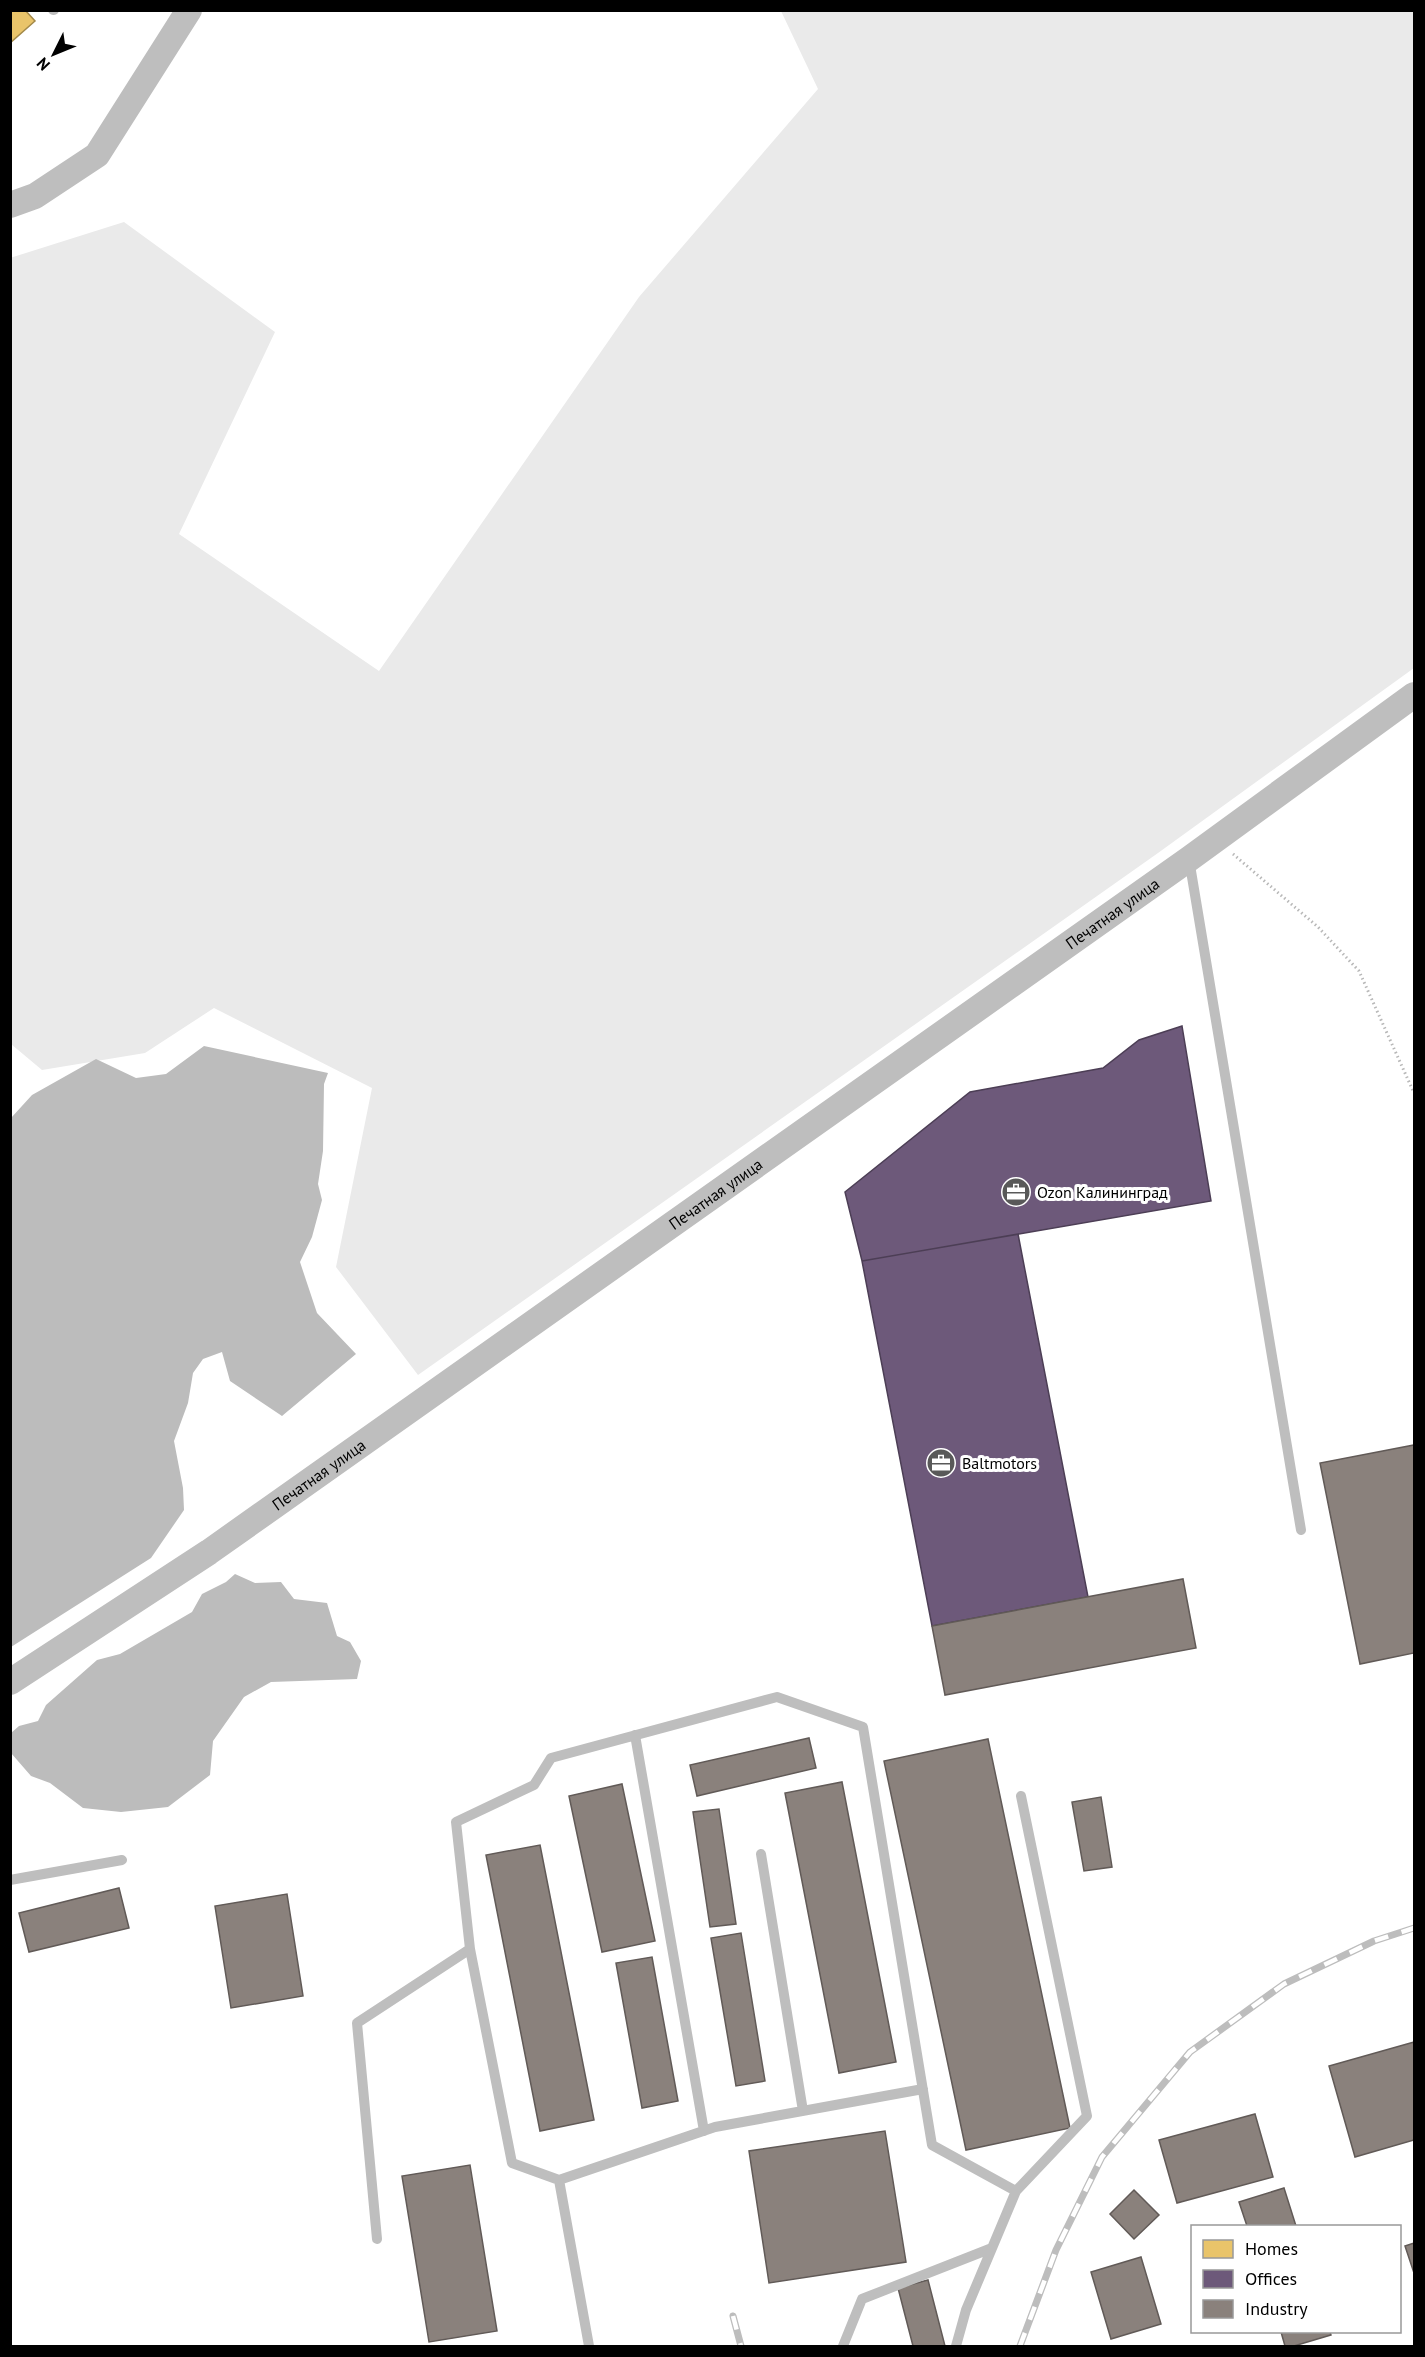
<svg xmlns="http://www.w3.org/2000/svg" width="1425" height="2357" font-family="'PT Sans',sans-serif">
<rect width="100%" height="100%" fill="#fff"/>
<path fill="#eaeaea" d="M781 11H1414V668L1158 853 418 1375 336 1267 372 1088 214 1008 145 1053 42 1070 11 1044 10 258 124 222 275 332 179 534 379 671 639 297 818 89Z"/>
<path fill="#bcbcbc" d="M204 1046 328 1073 324 1084 323 1151 318 1184 322 1200 312 1237 300 1262 317 1313 356 1354 282 1416 230 1381 222 1352 203 1359 193 1373 188 1403 174 1441 183 1488 184 1510 151 1558 11 1647V1118L32 1095 96 1059 136 1078 166 1074Z
M235 1574 255 1583 281 1582 294 1599 327 1603 337 1636 350 1642 361 1661 357 1679 271 1682 244 1697 213 1741 210 1775 168 1807 121 1812 83 1808 50 1783 31 1776 11 1753V1733L19 1726 38 1721 46 1705 97 1660 120 1654 192 1612 202 1594 226 1582Z"/>
<path fill="#e9c46a" stroke="#a3894a" stroke-width="1.5" d="M10 10H25L35 21 10 43Z"/>
<path fill="#6d597a" stroke="#4c3e55" stroke-width="1.5" d="M1182 1026 1211 1201 862 1261 845 1192 970 1092 1103 1068 1139 1040Z
M1018 1234 1088 1597 932 1626 862 1261Z"/>
<path fill="#8a817c" stroke="#615a57" stroke-width="1.5" d="M1414 1445V1653L1360 1664 1320 1463Z
M1183 1579 1196 1648 945 1695 932 1626Z
M809 1738 816 1768 697 1796 690 1765Z
M988 1739 1070 2128 966 2150 884 1761Z
M842 1782 896 2062 839 2073 785 1793Z
M622 1784 655 1941 602 1952 569 1796Z
M1101 1797 1112 1867 1084 1871 1072 1802Z
M719 1809 736 1924 710 1927 693 1812Z
M540 1845 594 2120 540 2131 486 1855Z
M119 1888 129 1928 29 1952 19 1913Z
M287 1894 303 1996 231 2008 215 1906Z
M741 1933 765 2081 736 2086 711 1938Z
M652 1957 678 2101 642 2108 616 1963Z
M1414 2042V2140L1355 2157 1329 2066Z
M1255 2114 1273 2177 1177 2203 1159 2140Z
M885 2131 906 2262 769 2283 749 2151Z
M470 2165 497 2331 429 2342 402 2176Z
M1284 2188 1296 2226H1247L1239 2202Z
M1134 2190 1159 2215 1134 2239 1110 2214Z
M1414 2243V2273L1405 2246Z
M1141 2257 1161 2324 1111 2339 1091 2272Z
M928 2280 945 2346H913L898 2288Z
M1281 2332H1330L1331 2335 1294 2346H1285Z"/>
<g fill="none" stroke-linecap="round" stroke-linejoin="round">
<path stroke="#b8b8b8" stroke-width="3" stroke-dasharray="1.5 3" stroke-linecap="butt" d="M1233 854 1318 927 1359 971 1414 1093"/>
<path stroke="#bebebe" stroke-width="10" d="M53 10H54
M1189 859 1301 1530
M635 1735 704 2131
M761 1854 803 2111
M10 1880 122 1860
M470 1949 456 1822 534 1785 551 1758 777 1697 863 1727 932 2145 1016 2191
M559 2180 589 2346
M377 2239 357 2023 470 1949 512 2163 559 2180 715 2127 923 2089
M843 2346 862 2299 992 2248
M956 2346 966 2310 1016 2191 1087 2116 1021 1796"/>
<g stroke="#bebebe" stroke-width="26">
<path d="M10 205 35 196 97 155 189 10"/>
<path id="s1" d="M10 1682 209 1552 1189 859 1414 695"/>
</g>
<g stroke="#bdbdbd" stroke-width="7">
<path id="rail" d="M733 2316 741 2346
M1020 2346 1056 2250 1102 2157 1190 2052 1284 1984 1374 1941 1414 1928"/>
</g>
<use href="#rail" stroke="#fff" stroke-width="4.5" stroke-dasharray="14" stroke-linecap="butt"/>
</g>
<defs>
<g id="office-disc" transform="scale(1.5)"><circle r="9.5" fill="#595959" stroke="#fff"/><path d="M-6-3h4V-5.5h4V-3h4V5H-6ZM-1-4.5V-3h2v-1.5ZM-6 0V1H6V0Z" fill="#fff"/></g>
</defs>
<g fill-rule="evenodd">
<use href="#office-disc" x="1016" y="1192"/>
<use href="#office-disc" x="941" y="1463"/>
</g>
<g text-anchor="middle" dominant-baseline="central" stroke-width="6" stroke-linejoin="round" paint-order="stroke">
<g font-size="16" fill="#000" stroke="#fff">
<text stroke="none"><textPath href="#s1" startOffset="1344">Печатная улица</textPath></text>
<text stroke="none"><textPath href="#s1" startOffset="858">Печатная улица</textPath></text>
<text stroke="none"><textPath href="#s1" startOffset="372">Печатная улица</textPath></text>
</g>
<g font-size="16" fill="#000" stroke="#fff" text-anchor="start">
<text x="1037" y="1192">Ozon Калининград</text>
<text x="962" y="1463">Baltmotors</text>
</g>
</g>
<rect width="1425" height="2357" fill="none" stroke="#000000" stroke-width="24"/>
<rect x="1191" y="2225" width="210" height="108" fill="#ffffff" stroke="#999999" stroke-width="1.5"/>
<rect x="1203" y="2240" width="30" height="18" fill="#e9c46a" stroke="#999999" stroke-width="1.5"/>
<text x="1245" y="2255" font-size="18" fill="#000000">Homes</text>
<rect x="1203" y="2270" width="30" height="18" fill="#6d597a" stroke="#999999" stroke-width="1.5"/>
<text x="1245" y="2285" font-size="18" fill="#000000">Offices</text>
<rect x="1203" y="2300" width="30" height="18" fill="#8a817c" stroke="#999999" stroke-width="1.5"/>
<text x="1245" y="2315" font-size="18" fill="#000000">Industry</text>
<g transform="translate(54 54) rotate(227)" stroke="#ffffff" stroke-width="4.5" paint-order="stroke">
<path d="M0-4.5L10 22L0 15L-10 22Z" fill="#000000"/>
<text y="-9" font-size="16" font-weight="bold" text-anchor="middle" fill="#000000">N</text>
</g>
</svg>
